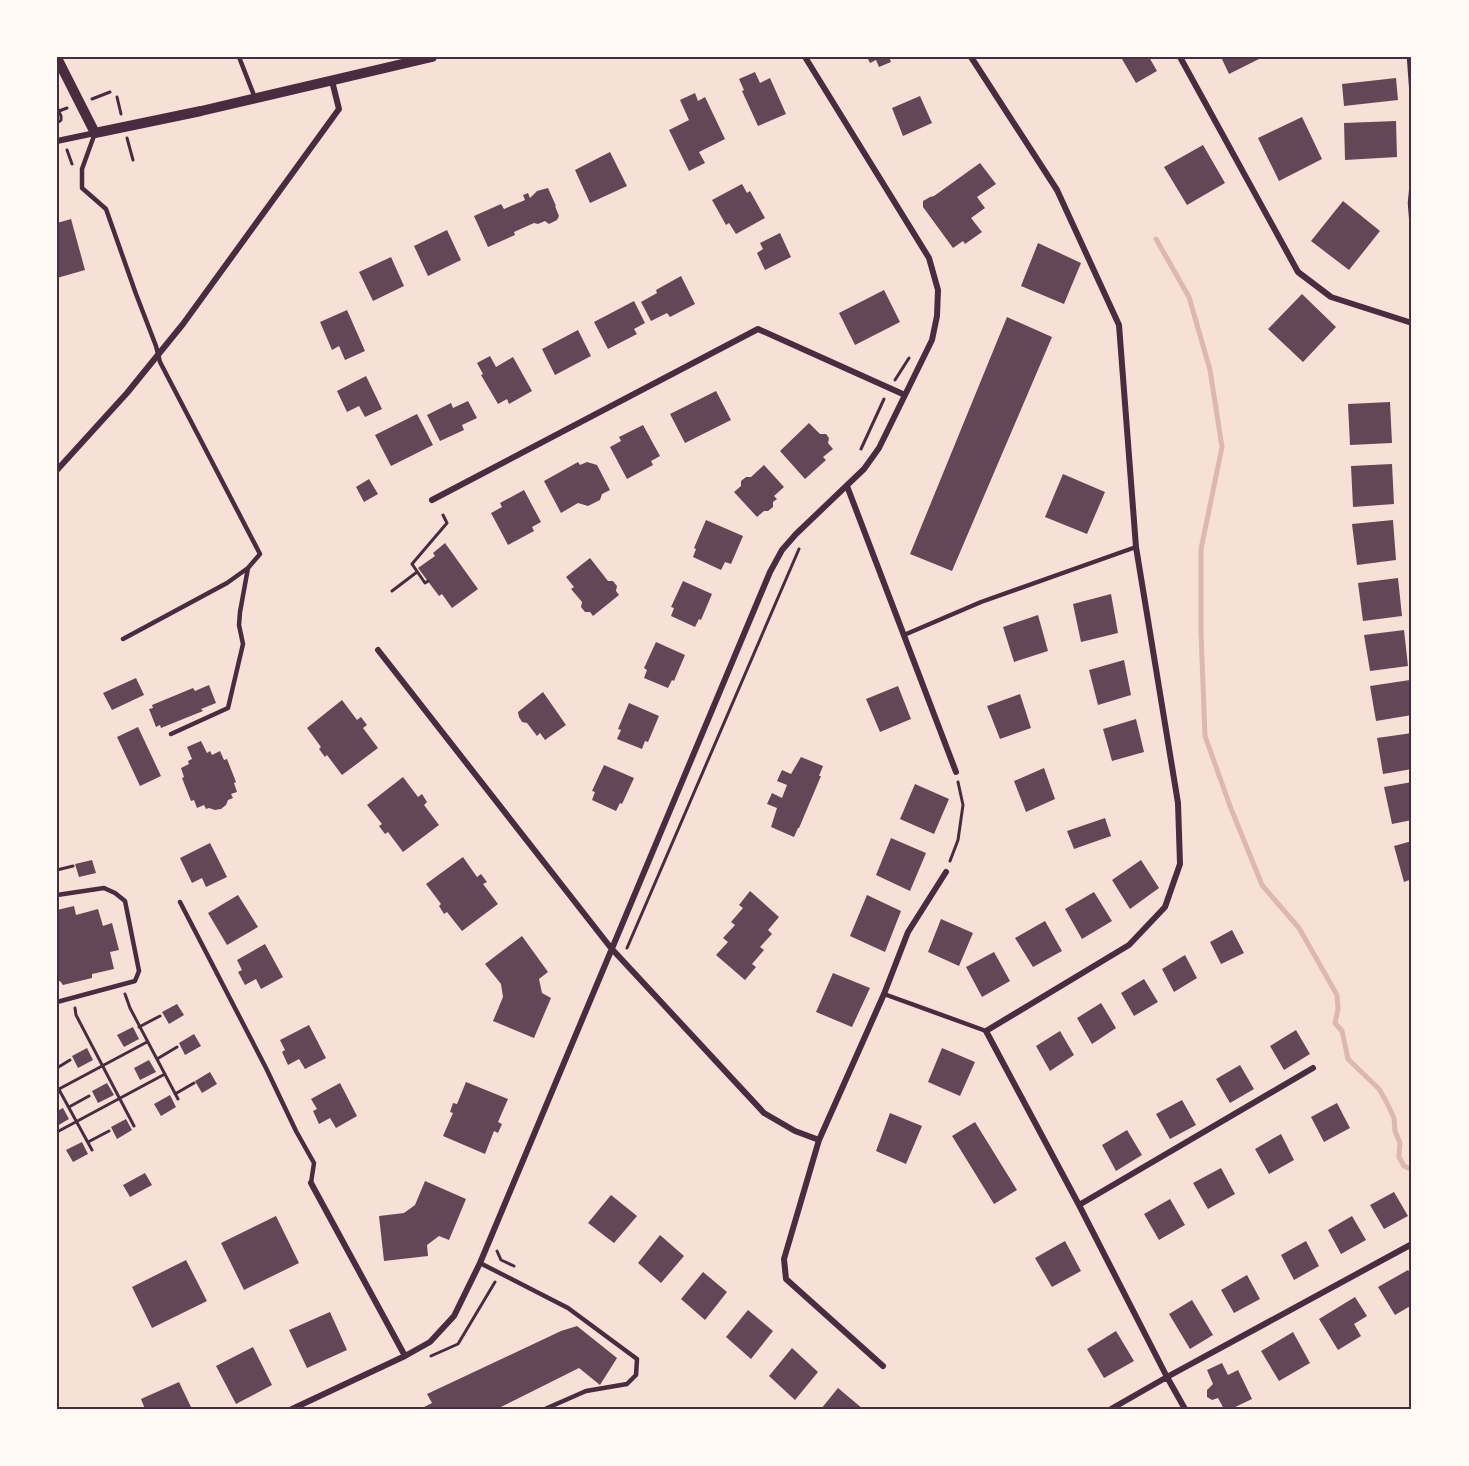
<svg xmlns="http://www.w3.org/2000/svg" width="1469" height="1466" font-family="Inter,sans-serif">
<rect width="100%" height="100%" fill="#f7e1d7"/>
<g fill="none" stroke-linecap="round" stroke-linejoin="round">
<path stroke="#dcb8b0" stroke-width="5" d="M1156 239 1189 297 1210 370 1222 447 1201 549V633L1205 736 1230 806 1262 885 1299 928 1337 995 1338 1009 1335 1023 1342 1031 1348 1059 1379 1089 1386 1101 1394 1118 1395 1131 1400 1143 1399 1157 1404 1166 1412 1170"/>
</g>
<path fill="#644757" d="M867 57H889L891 62 879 67 876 60 870 63Z
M1125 57H1149L1157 71 1136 83 1122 59Z
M1221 57H1263L1229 74Z
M755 72 760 83 770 78 786 114 758 126 742 91 744 90 739 79Z
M1396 78 1398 100 1344 106 1342 84Z
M695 93 698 101 705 97 725 139 699 152 705 163 689 171 669 130 689 120 680 100Z
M920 96 932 123 903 136 892 108Z
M1302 117 1322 159 1279 181 1258 138Z
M1396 121 1397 157 1345 160 1344 123Z
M1203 145 1225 183 1187 205 1164 167Z
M610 152 627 186 590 203 575 170Z
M980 163 996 184 977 197 985 208 971 218 982 232 965 244 963 241 953 248 923 207V201L930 197 934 196Z
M742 184 747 193 750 191 765 218 736 234 729 223 726 225 712 200Z
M548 188 556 206H555L559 216 557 220 549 224 545 221 538 224 534 223 514 232 515 235 488 247 474 216 501 204 504 209 525 200 523 195 528 193 530 198 537 191Z
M1343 201 1380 231 1349 270 1311 241Z
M71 219 85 270 57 278V223Z
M447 230 461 260 428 276 414 246Z
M780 233 791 257 765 270 757 253 763 249 760 243Z
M1038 243 1081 263 1064 304 1021 286Z
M391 257 404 286 373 301 359 272Z
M681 276 695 304 670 317 667 313 651 321 641 302 657 293 656 290Z
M884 290 900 322 855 345 839 313Z
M1302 294 1336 327 1303 362 1268 329Z
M634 301 645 323 634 329 637 334 608 349 594 322Z
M347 310 365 351 345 360 339 346 332 350 320 322Z
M1007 317 1052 337 952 571 910 554Z
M578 330 591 356 555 375 542 349Z
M490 356 496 367 513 357 532 391 509 404 507 399 498 404 481 375 483 374 477 363Z
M366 376 382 409 365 417 359 406 347 412 337 391Z
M716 391 731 420 685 443 670 414Z
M468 401 477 418 462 425 464 430 440 441 427 415 451 403 453 408Z
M1390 402 1392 443 1350 445 1348 404Z
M417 414 433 445 391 466 375 435Z
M809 423 820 434H826L829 438 828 443 833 449 823 457 826 460 805 479 780 451Z
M643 425 660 456 651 461 653 465 627 479 610 447 621 441 619 437Z
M578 462 580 465 587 462 597 465 610 490 602 494 600 500 588 506 578 503 561 513 544 481Z
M1392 464 1394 504 1353 507 1351 466Z
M764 465 784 487 774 496 777 499 773 502V507L768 511H764L757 517 734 492 741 486V481L746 477H751Z
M1063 474 1105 492 1087 534 1045 517Z
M369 479 378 494 364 502 356 487Z
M524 490 541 522 532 527 534 531 508 545 491 513 502 507 500 503Z
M706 520 743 536 731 564 725 562 721 570 693 557 696 549 694 548Z
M1393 520 1396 560 1357 565 1352 524Z
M445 543 478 589 452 608 442 594 439 596 418 568 435 556 433 553Z
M590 558 608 581H613L617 586 616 591 619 595 593 616 590 612H585L581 607 582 602 571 589 574 587 566 577Z
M1398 578 1402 616 1363 621 1358 583Z
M683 581 712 594 701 620 699 619 695 627 671 616 674 608 671 607Z
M1111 594 1118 633 1081 642 1073 604Z
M1038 615 1048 651 1014 662 1003 627Z
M1404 630 1408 666 1370 671 1364 635Z
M656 642 685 655 674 681 672 680 668 688 644 678 647 670 644 668Z
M1124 660 1131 695 1098 705 1089 670Z
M136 678 144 695 112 710 103 693Z
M1410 680 1412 695V715L1376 721 1370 686Z
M209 685 216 703 201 709 203 711 161 728 160 725 156 727 149 709 153 708 152 705 193 688 195 691Z
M898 686 911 719 880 732 866 699Z
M543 692 566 725 545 740 540 733 537 736 527 723 522 722 519 717 518 712Z
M1020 694 1031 728 1000 739 987 706Z
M342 700 357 720 361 717 367 725 363 728 378 748 342 775 327 755 325 757 319 749 321 747 307 728Z
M629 703 659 716 648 742 645 741 642 749 617 739 621 730 618 729Z
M1136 719 1144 752 1112 761 1103 729Z
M138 727 161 776 140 786 117 737Z
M1412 733V769L1383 774 1377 738Z
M201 741 207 753 210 751 212 755 220 751 224 760 227 759 236 782 234 783 237 792 231 794 233 798 228 800 226 805 221 809 215 810 209 808 206 809 204 805 197 808 194 800 191 801 182 778 184 777 181 768 189 764 188 761 192 759 187 747Z
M801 757 823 766 819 776H821L799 828H798L794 837 771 827 777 808 767 804 772 793 782 798 787 785 777 781 782 770 791 774Z
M604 765 634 778 622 804 620 803 616 811 592 800 595 792 592 791Z
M1044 768 1055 799 1026 812 1014 781Z
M403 777 418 797 422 794 427 802 424 805 439 825 403 852 388 832 385 834 379 826 382 824 367 805Z
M1412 782V820L1392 824 1384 787Z
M915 784 949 799 934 834 900 819Z
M1105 818 1111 836 1074 849 1067 831Z
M891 838 926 853 910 891 876 875Z
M1412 841V879L1404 882 1394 846Z
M210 843 227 877 206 887 202 878 192 883 180 858Z
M463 857 477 877 481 874 487 882 483 884 498 904 462 931 447 912 444 914 439 906 441 904 426 884Z
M92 860 96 873 79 877 75 864Z
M1141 860 1159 888 1130 909 1112 880Z
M750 891 779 917 768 930 772 934 760 947 764 950 752 964 756 967 745 980 716 955 728 942 723 938 735 925 731 922 743 908 739 905Z
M1094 892 1112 921 1082 939 1065 909Z
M238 895 258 927 227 945 208 913Z
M867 895 901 911 885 952 850 936Z
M74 906 76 915 98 909 103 926 112 923 119 950 110 952 114 969 92 974V978L63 985 60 981 57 982V910Z
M941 919 973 933 959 966 928 952Z
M1045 921 1062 951 1033 967 1015 938Z
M1232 930 1244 953 1221 964 1210 942Z
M522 936 548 972 539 979 542 993 551 998 534 1038 493 1021 503 997 501 984 485 964Z
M265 944 283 977 261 989 256 979 245 985 238 972 242 970 237 960Z
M994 952 1010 981 982 997 966 967Z
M1185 955 1197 978 1174 992 1162 969Z
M833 973 870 988 852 1027 816 1012Z
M1144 979 1158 1002 1134 1016 1121 993Z
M1101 1003 1116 1028 1092 1044 1077 1018Z
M177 1004 184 1015 169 1024 162 1012Z
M309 1025 326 1058 305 1069 299 1059 288 1065 282 1052 285 1050 280 1040Z
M133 1027 139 1039 124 1047 117 1035Z
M1296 1030 1310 1054 1284 1070 1270 1046Z
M1060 1031 1074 1055 1050 1071 1036 1046Z
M194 1034 201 1046 185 1055 179 1043Z
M87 1048 93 1060 78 1068 72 1056Z
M942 1048 975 1062 960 1096 928 1082Z
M149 1060 156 1072 140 1080 134 1068Z
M1240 1065 1254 1089 1230 1103 1216 1079Z
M210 1072 217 1084 202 1093 195 1081Z
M466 1082 508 1099 498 1122 502 1124 498 1133 494 1131 485 1154 443 1136 453 1113 450 1112 453 1103 457 1104Z
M107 1083 114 1095 98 1103 92 1091Z
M340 1083 357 1116 336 1128 330 1118 319 1124 313 1111 317 1109 311 1099Z
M170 1095 176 1107 161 1116 154 1104Z
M1182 1100 1196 1125 1170 1139 1156 1114Z
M1337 1103 1350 1128 1324 1142 1311 1117Z
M63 1108 69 1119 57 1126V1111Z
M890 1113 922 1126 906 1164 876 1151Z
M126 1119 132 1130 117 1139 111 1127Z
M975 1122 1017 1190 994 1204 952 1136Z
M1127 1130 1142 1155 1116 1171 1102 1145Z
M1281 1134 1294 1160 1269 1174 1255 1149Z
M82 1142 88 1154 73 1162 66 1150Z
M1221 1168 1235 1194 1208 1209 1193 1183Z
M145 1173 152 1185 130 1197 123 1185Z
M425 1181 466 1199 449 1240 439 1236 427 1245 428 1256 384 1261 379 1216 404 1213 415 1205Z
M1394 1192 1408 1216 1384 1229 1370 1205Z
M611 1195 637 1216 614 1243 588 1223Z
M1170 1199 1185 1225 1159 1240 1144 1214Z
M276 1216 299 1263 244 1290 221 1243Z
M1352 1216 1366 1240 1341 1254 1328 1230Z
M660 1235 684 1256 661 1283 638 1263Z
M1065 1241 1081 1271 1052 1287 1035 1258Z
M1306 1241 1319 1266 1294 1280 1281 1255Z
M186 1260 207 1301 152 1328 132 1287Z
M1408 1270 1412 1276V1305L1395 1315 1378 1287Z
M703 1272 727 1292 705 1320 681 1299Z
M1247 1275 1260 1299 1234 1313 1221 1290Z
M1355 1297 1367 1316 1354 1324 1361 1336 1338 1350 1319 1319Z
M1192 1300 1213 1335 1190 1349 1169 1314Z
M748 1310 773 1331 751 1359 726 1337Z
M330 1312 347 1350 307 1368 289 1330Z
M577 1326 617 1358 600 1385 579 1368 497 1409H420L432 1403 427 1394 561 1331Z
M1116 1331 1134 1361 1104 1378 1087 1349Z
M1293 1332 1310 1363 1279 1381 1261 1351Z
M253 1347 272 1385 236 1404 216 1366Z
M792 1348 818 1372 795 1400 769 1376Z
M1222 1363 1228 1375 1238 1370 1252 1399 1231 1409H1224L1218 1398 1212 1400 1207 1397V1390L1213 1384 1207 1370Z
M179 1382 192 1409H145L141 1399Z
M838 1388 863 1409H821Z"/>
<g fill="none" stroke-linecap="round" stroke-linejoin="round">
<path stroke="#4a2c40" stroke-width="3" d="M117 97 121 114
M92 99 110 92
M57 107 61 116V120L57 123
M59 111 67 108
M127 138 133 160
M67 150 72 164
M895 380 909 358
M861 449 884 399
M428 581 425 583 412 564 447 523 443 515
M392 591 417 572
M950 861 958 840 963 805 958 782
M57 870 73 866
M627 948 799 549
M125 994 130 1008 178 1099
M75 1008 76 1015 134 1126
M139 1027 160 1016
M157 1059 177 1047
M57 1068 70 1060
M57 1086 92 1150
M59 1089 147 1042
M175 1094 194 1083
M69 1107 89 1096
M57 1132 165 1074
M88 1142 109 1131
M497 1251 501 1260 514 1266
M431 1356 458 1344 495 1282"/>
<path stroke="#4a2c40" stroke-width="4.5" d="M239 57 255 98
M1409 57 1412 98
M95 133 82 169V188L106 209 136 294 156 346 160 362 260 554 248 568 227 583 123 639
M1412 182 1410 203 1412 229
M904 635 981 602 1136 547
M171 734 228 708 243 644 239 625 240 612 248 568
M57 895 104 888 115 893 125 901 139 971 135 981 57 1002
M180 902 266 1068 296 1131 314 1163 311 1183
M884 994 986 1031
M480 1263 568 1308 637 1359 636 1375 627 1384 586 1391 545 1409"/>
<path stroke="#4a2c40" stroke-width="6" d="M971 57 1057 190 1119 325 1136 547 1178 803 1180 864 1165 907 1129 945 986 1031 1079 1205 1167 1377 1185 1409
M1180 57 1298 272 1331 297 1412 323
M57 141 95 133
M57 470 127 393 183 324 339 109 332 81
M847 486 956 772
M432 500 758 329 905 395
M378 650 611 948 764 1113 795 1131 819 1140
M311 1183 405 1356
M1079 1205 1313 1068
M883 1366 786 1279 784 1259 819 1140 884 994 908 932 946 872
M292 1409 405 1356 430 1342 454 1316 480 1263 770 572 782 550 796 534 864 469 879 448 932 340 937 316 938 290 929 258 805 57
M1111 1409 1167 1377 1412 1244"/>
<path stroke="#4a2c40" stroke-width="10" d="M57 58 95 133 201 111 432 57"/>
</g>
<rect width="1469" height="1466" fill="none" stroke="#fffaf5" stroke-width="117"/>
<rect x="58" y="58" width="1352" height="1350" fill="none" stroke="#4a2c40" stroke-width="2"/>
</svg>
